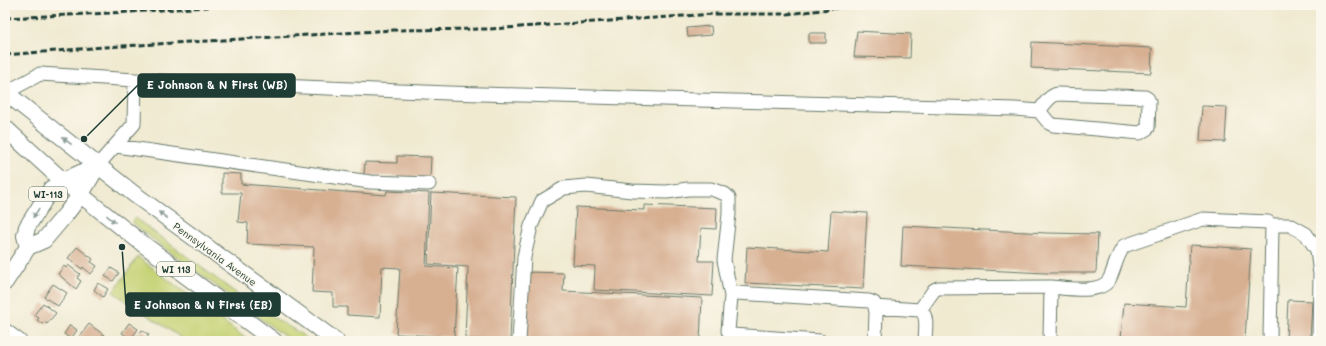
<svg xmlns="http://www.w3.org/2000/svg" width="1326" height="346" font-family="Mali,sans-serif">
<rect width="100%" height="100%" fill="#fbf7ec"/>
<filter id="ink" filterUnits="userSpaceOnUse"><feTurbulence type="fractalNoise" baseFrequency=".025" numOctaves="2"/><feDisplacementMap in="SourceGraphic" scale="8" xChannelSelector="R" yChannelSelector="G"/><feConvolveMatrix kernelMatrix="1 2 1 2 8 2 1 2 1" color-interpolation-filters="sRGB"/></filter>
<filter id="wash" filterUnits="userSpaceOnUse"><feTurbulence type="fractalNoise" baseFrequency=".012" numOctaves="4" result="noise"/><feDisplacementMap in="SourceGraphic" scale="16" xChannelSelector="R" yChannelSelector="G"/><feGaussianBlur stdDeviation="0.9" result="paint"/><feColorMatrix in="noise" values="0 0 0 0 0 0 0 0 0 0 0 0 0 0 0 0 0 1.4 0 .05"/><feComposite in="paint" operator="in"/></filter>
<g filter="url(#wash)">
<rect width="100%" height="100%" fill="#f0ead1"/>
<path fill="#c5d273" stroke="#728854" d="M135 218 252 305 298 332 310 341H291L150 237 132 222Z
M138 257 249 341H186L113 292Z"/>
<g id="blocks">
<path fill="#d7af91" d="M711 26 712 35 688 37 687 28Z
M857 31 911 34 910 58 854 57Z
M809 33H826V43H809Z
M1032 42 1152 48 1151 73 1031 68Z
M1202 106 1227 107 1225 142 1200 141Z
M397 156 431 157 430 178 364 175 365 162 397 163Z
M222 173 241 174V184L386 195 387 191 429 193 426 266 458 268 454 337 396 334 400 268 382 267 380 317 347 315V307H333V293L312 292 314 247 247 244 248 223 238 222 241 193H222Z
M431 193 516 197 510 340 465 339 468 267 428 264Z
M644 205 717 208 716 229 701 228 699 261H714L712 296 594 290 595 266 573 265 576 207 644 210Z
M831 211 867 213 863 289 745 283 747 247 828 252Z
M903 226 1047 233 1098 234 1096 273H1045L901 266Z
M1190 245 1251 249 1245 339 1254 340V341H1146L1121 339 1124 303 1186 307Z
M77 247 93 259 91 262 97 266 91 274 83 267 82 269 68 258Z
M68 265 80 274 77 278 81 281 76 289 58 274 64 266 66 268Z
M111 268 119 273 113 281 105 276Z
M527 272 564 273 563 291 702 298 700 341 523 340Z
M98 283 108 289 103 297 94 290Z
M53 284 67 293 58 306 44 297Z
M1288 300 1312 301 1310 341H1286Z
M43 303 56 313 47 324 44 322 42 324 37 320 39 318 34 315Z
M129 323 138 329 131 339 122 333Z
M89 324 104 335 99 341H79L81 339 79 337Z
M70 325 77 330 71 339 64 334Z
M142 330 149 335 144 341H137L135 340Z"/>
</g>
</g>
<g filter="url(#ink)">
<use href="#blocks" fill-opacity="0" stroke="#687a6b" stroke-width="1"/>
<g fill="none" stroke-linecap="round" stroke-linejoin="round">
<g stroke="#687a6b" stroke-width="15">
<path id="minor" d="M5 93 40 74 135 80 448 93 1015 109 1039 111 1049 123 1053 125 1140 133 1148 128 1149 102 1148 99 1145 97 1057 94C1049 96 1044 105 1039 111
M116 146 370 182 429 184
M98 165 134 124 135 80
M1272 225H1290L1306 234 1317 250 1320 274 1319 341
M1051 287C1066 288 1103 295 1110 278 1115 267 1117 255 1124 246L1203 219 1268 222 1272 225 1270 341
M875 307 920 310C929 315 925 332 925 341
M920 310 934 290 938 288 1051 287 1050 341
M5 330 20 341
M519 341 524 257 531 226 542 201 564 188 586 186 632 191 667 192 688 189H711L725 194 729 198V214L724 260 731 296
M820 341 732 335 728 331 731 296 736 293 869 301 874 303 876 312 875 341"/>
</g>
<g stroke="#687a6b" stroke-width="18">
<path id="major" d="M5 92 134 194 336 341
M5 128 63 181 143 244 274 341
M28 247 25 236 27 227 51 189 63 181 98 165
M5 282 28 247 44 240 66 214 81 194 98 165"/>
</g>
<use href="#minor" stroke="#fff" stroke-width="13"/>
<use href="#major" stroke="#fff" stroke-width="16"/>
<path stroke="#1f3d34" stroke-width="3" stroke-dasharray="6 3" stroke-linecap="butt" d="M1313 5 1321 8
M5 18 130 12 236 5
M5 55 105 47 394 30 490 29 714 14H787L864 5"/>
</g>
<defs><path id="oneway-solid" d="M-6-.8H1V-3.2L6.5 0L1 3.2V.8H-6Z"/></defs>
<g fill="#8f9e9a">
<use href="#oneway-solid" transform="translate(67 141) rotate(-142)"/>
<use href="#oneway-solid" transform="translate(36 213) rotate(123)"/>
<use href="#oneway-solid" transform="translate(163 215) rotate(-144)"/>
<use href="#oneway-solid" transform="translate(111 219) rotate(39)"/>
</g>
</g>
<g text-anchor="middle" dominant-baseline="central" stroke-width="3" stroke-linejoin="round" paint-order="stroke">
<g fill="#fbf7ec" stroke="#61756b" stroke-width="1">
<rect x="29" y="187" width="38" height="14" rx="3"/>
<rect x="157" y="262" width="38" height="14" rx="3"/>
</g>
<g font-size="9" font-weight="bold" fill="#1f3d34">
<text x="48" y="194">WI-113</text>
<text x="176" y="269">WI 113</text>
</g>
<g font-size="10" fill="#1f3d34" stroke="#fbf7ec">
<text transform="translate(215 254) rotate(36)">Pennsylvania Avenue</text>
</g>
</g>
<path fill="none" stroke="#1f3d34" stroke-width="1.5" d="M84 139L138 85M122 247L126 305"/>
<g fill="#1f3d34" stroke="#fbf7ec" stroke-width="1.5">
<circle cx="84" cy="139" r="4"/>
<circle cx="122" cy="247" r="4"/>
</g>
<g fill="#1f3d34" stroke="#1f3d34" stroke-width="1.5">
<rect x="138" y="74" width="157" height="23" rx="4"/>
<rect x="126" y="293" width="154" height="23" rx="4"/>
</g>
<g font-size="11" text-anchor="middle" font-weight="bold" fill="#fff">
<text x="217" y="89">E Johnson &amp; N First (WB)</text>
<text x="203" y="309">E Johnson &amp; N First (EB)</text>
</g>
<rect width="1326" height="346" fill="none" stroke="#fbf7ec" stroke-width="20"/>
</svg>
